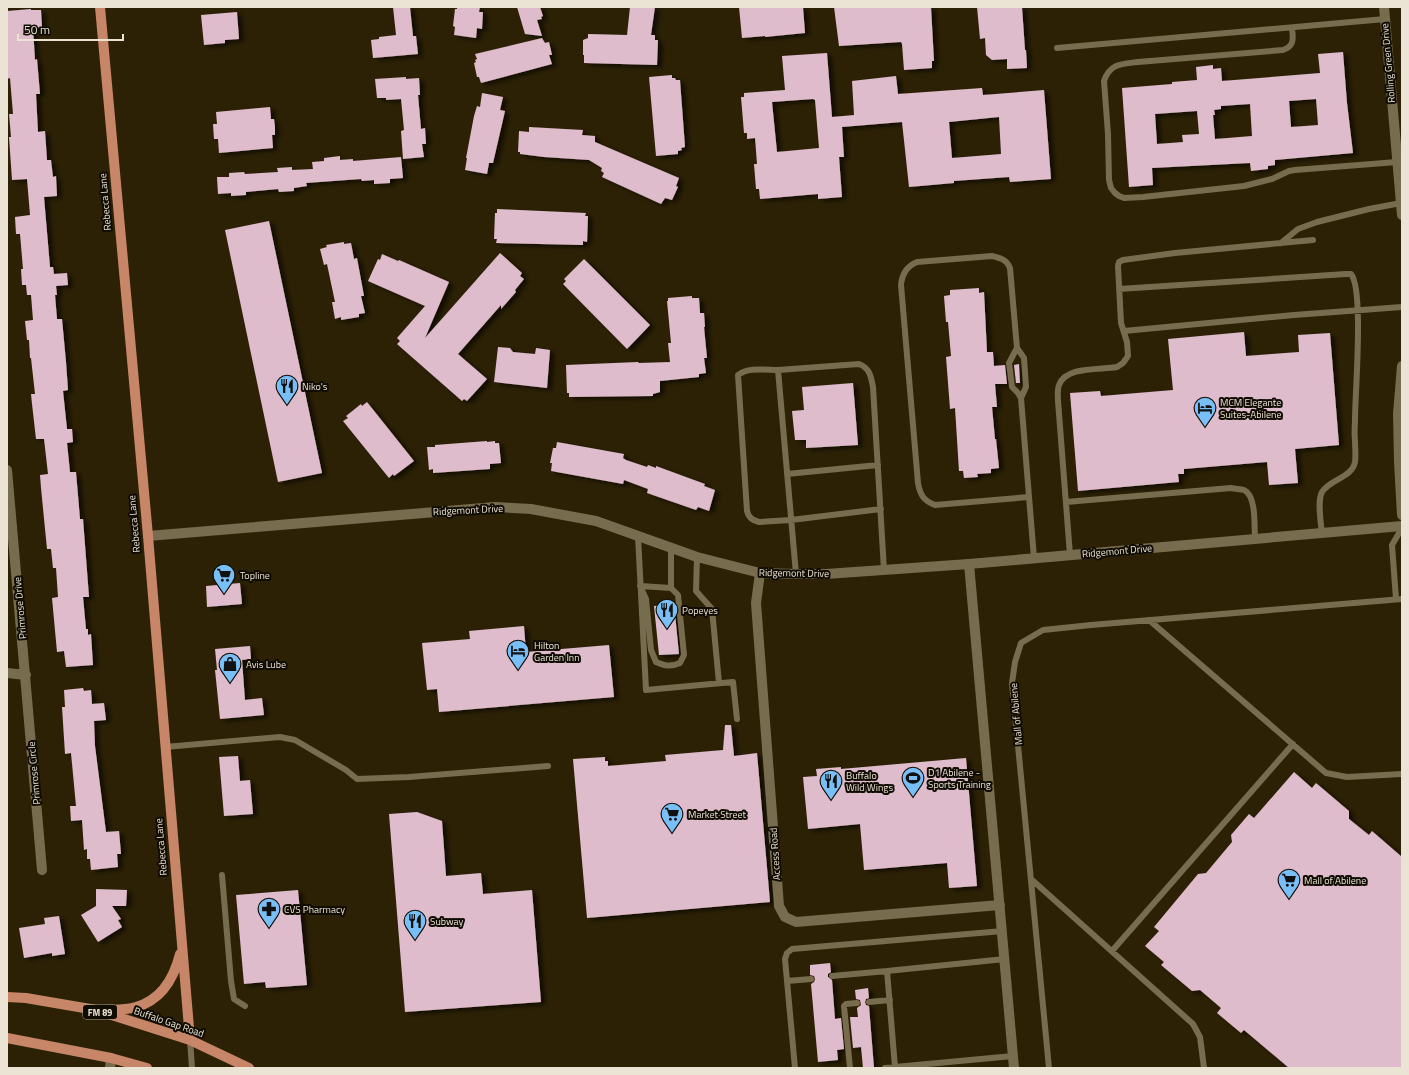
<svg xmlns="http://www.w3.org/2000/svg" width="1409" height="1075" font-family="'Titillium Web',sans-serif">
<defs>
<filter id="shadow"><feDropShadow dx="4.5" dy="2.5" stdDeviation="2" flood-color="#0009"/></filter>
</defs>
<rect width="100%" height="100%" fill="#2c2105"/>
<path fill="#dfbccc" fill-rule="evenodd" filter="url(#shadow)" d="M393 7H410L413 36H416L418 54 373 58 371 40 379 39V37L396 35Z
M457 7H480L479 12H483L482 29 477 28 476 38 454 35 455 27 453 26 455 9H457Z
M517 7H540L543 16 541 17 542 19 537 20 542 36 525 34Z
M630 7H655L651 35H655V40H658L657 65 584 63V55H583V40L588 38V34L627 35Z
M739 7H803L805 33 765 37V36L742 38Z
M834 7H931L934 61H932V68L904 70 902 44 901 42 839 46Z
M977 7H1022L1025 50H1026L1027 68 1007 69V59L992 60 986 55 985 38 980 39Z
M31 9V10H41L42 27 33 28 35 60 37 59 40 94H36L38 132 45 131 47 160H51L53 177 56 176 57 196 44 197 50 267H53L54 274 67 273 68 285 56 286 57 295H55L57 319H62L66 362 68 390 63 391 67 429H72L73 442 67 443 70 472H76L80 519H83L89 597H83L86 629H88V635L91 634 93 665 66 667 64 651 57 652 52 598 58 597 56 568H53L51 549H47L41 488 40 475 48 474 44 439H36L32 404 31 394H35L31 358H30L29 340H27L25 321 33 320 31 295H27L26 285H22L21 269H23L20 234H16L15 217 30 215 27 179 12 180 9 137H11L9 114H13L10 78 7 79V11Z
M237 12 239 39 225 40V43L204 45 201 15Z
M542 38 545 43 549 42 552 55H549L552 64 481 83 479 77H477L474 63 476 62 475 60 477 59 475 54Z
M1343 52 1347 103 1353 153 1275 160V165L1268 166V169L1251 171 1250 163 1152 168 1153 185 1129 187 1122 88 1172 84V82L1197 80 1196 67 1213 65V69L1221 68 1222 81 1320 73 1318 54ZM1316 99 1318 125 1291 127 1289 101ZM1250 104 1252 136 1215 139 1213 115H1215L1214 110 1221 109V106ZM1197 111 1199 134 1182 135 1183 142 1157 144 1155 114Z
M827 53 832 117 854 115 852 81 896 76 898 94 982 88 983 95 1044 90 1051 179 1010 182 1009 177 954 181V183L909 187 902 122 842 127 844 157H839L842 197 818 199V194L760 199 759 189H756L754 164H757L755 138 747 139V133H744L741 97H744V93L785 90 782 56ZM813 99 815 100 819 148 777 152 772 102ZM999 117 1001 154 952 158 949 122Z
M672 75V78H675L676 80H680L685 147 681 148 682 150 678 151V154L656 156 649 77Z
M406 77V79L419 78 420 95H418L421 129 425 128 426 144H422L424 157 403 159 401 131 404 130 401 99 386 100V98H377L375 79Z
M482 93 503 97 500 110 505 111 493 163H489L487 174 465 170 467 158H466L474 116 477 106 480 107Z
M270 107 271 119H274L275 127V135H272L273 148 219 153 218 139H214L213 124H217L216 112Z
M529 127 583 130 582 135 595 136V142L679 178 676 186 678 187 672 200 665 198 661 204 602 177 604 173 601 171 602 168 589 160 544 157 520 154V152H518L519 131 529 132Z
M340 156V160L353 159V161L401 157 403 178 390 179V183L374 184V180L362 181 361 179 306 183 307 186 294 188V191L279 192 278 189 246 192V195L231 196V193L218 194 217 177H229V173L244 172 245 174 278 172 277 168 292 167V170L313 169 312 162 324 161V158Z
M497 209 586 213 585 216H588L587 242 583 241V245L496 243 497 239H494L495 213H497Z
M269 221 322 473 278 482 225 230Z
M344 242V244L351 243 354 259 357 258 364 296H361L365 313 359 314V317L341 320V317L335 319 332 302H335L327 264 324 265 320 249 327 247 326 245Z
M500 253 522 273 520 276 524 279 515 290 516 292 501 309V305L458 354 487 379 467 401 464 399 462 401 397 344 400 341 397 338 425 306 368 281 378 259 380 260 382 254 398 261 399 260 449 282 425 338Z
M584 259 650 325 627 349 563 284 566 281 564 279Z
M979 288V293L984 292 987 352H993L994 366 1005 365 1007 384H995L997 407H992L995 439H996L999 468 991 469V473L977 474 978 477 964 478 963 471H959L955 408 950 409 946 357 951 356 948 322H946L944 296 950 295V290Z
M692 296V298H699L700 313H704L705 327H704L707 358H704L706 373 699 374V377L660 381V392L653 394V396L569 397V393H567L566 365 638 362 639 363 670 362 668 343H671L667 301H668V298Z
M1244 332 1246 356 1299 352 1298 335 1330 333 1339 445 1295 449 1298 483 1269 485 1267 462 1184 469V474H1178L1179 482 1078 491 1070 393 1100 391 1101 396 1173 390 1168 339Z
M498 347 510 348 513 352 535 354 536 348 550 350 547 388 494 382Z
M1019 364 1020 383H1016L1014 365Z
M853 383 858 445 806 448V440H795L792 411 804 410 802 387Z
M367 402 414 461 394 476 393 474 389 478 343 421 348 418 346 416 361 404 362 406Z
M487 441V442L495 441V443H499L501 463 490 464V469L433 473V469L429 470 427 447H435V445Z
M557 442 624 454 623 458 626 460 647 467 648 465 656 468V466L705 484 704 486 715 490 709 511 698 507 696 510 647 493 648 489 624 480 623 484 551 471 552 463H550L553 448H556Z
M240 583 242 604 207 607 206 586Z
M674 604 679 654 659 655 654 606Z
M524 626 526 652 609 645 614 697 439 712 437 689 427 690 422 643 470 639 469 631Z
M250 646 251 659 242 660 245 700 262 698 264 715 220 719 215 670H217L215 649Z
M83 688 84 691 91 690 92 704 104 703 106 720 94 721 95 746 106 832 119 831 121 854H117L118 867 91 870 90 859H87V849L84 850 82 820 71 821 70 806H76L71 753 65 754 62 707H65L64 690Z
M725 725H731L734 756 757 753 770 902 587 918 573 759 605 757V761H608V766L666 761 665 755 723 750Z
M238 756 240 781 250 780 253 814 224 816 219 757Z
M966 758 977 886 949 888 947 863 864 870 860 824 808 829 803 777 817 776 816 769 841 767V769Z
M1294 772 1312 788 1316 783 1349 811V819L1369 835 1372 831 1402 857V1068H1289L1244 1030 1241 1033 1217 1013 1221 1008 1200 990 1192 991 1161 965 1164 962 1145 946 1159 931 1154 927 1198 874 1206 873 1232 842 1231 835 1249 814 1254 818Z
M417 812 442 821 446 876 481 873 483 894 532 890 541 1002 405 1012 389 814Z
M96 889 127 890 126 906H112L121 919 118 920 122 927 98 942 81 915 96 906Z
M298 890 307 985 266 988 265 982 244 984 236 895Z
M59 916 65 954 52 956V953L24 958 19 928 45 924 44 918Z
M830 963 831 972 828 974V977L832 980 835 1019 841 1018 844 1049 837 1050 838 1060 818 1062 811 984 814 982 815 979 814 976 810 975V965Z
M868 988 869 998 866 999 865 1002 866 1005 869 1006 874 1068H863L861 1047 853 1048 850 1017H858L857 1008 861 1005 860 1000 856 999 855 990Z"/>
<g fill="none" stroke-linecap="round" stroke-linejoin="round">
<path stroke="#786c4e" stroke-width="6" d="M1292 28C1293 38 1295 46 1283 50L1138 62C1122 64 1110 63 1104 81L1108 134 1109 180 1111 188 1115 193 1119 196 1124 198 1143 197 1244 186 1272 179 1289 171 1295 170 1397 162
M1057 48 1385 19
M1281 243 1298 229 1317 222 1369 209 1401 203
M1119 289 1346 274H1351C1364 289 1355 394 1355 419 1355 426 1354 433 1355 440 1355 447 1356 455 1355 462 1352 478 1330 479 1322 492 1317 501 1321 523 1322 534
M1124 331 1294 315 1402 307
M1017 348 1024 358 1026 387 1021 398
M778 370C766 370 748 367 738 375L747 511C749 518 752 520 759 522L791 520 881 509
M787 474 878 465
M1029 497 935 505C924 501 920 495 918 483L901 285C902 274 907 266 917 262L992 256C1001 258 1007 260 1010 268L1017 348 1009 363 1012 387 1018 393 1021 398 1034 558
M1066 502 1231 488C1235 489 1241 489 1244 490 1257 496 1254 528 1255 540
M638 536 646 690 733 682 737 719
M671 548V588
M1070 555 1058 401C1058 396 1057 390 1059 385 1066 366 1100 370 1117 367L1123 363 1128 356 1127 342 1121 323 1118 266 1119 262 1123 260 1175 253 1313 240
M697 557 696 591 712 609 719 683
M796 574 778 370 859 364C870 368 871 377 873 387L884 570
M640 586 671 588 678 595 684 655 680 663C671 667 665 666 656 662L651 650 646 599Z
M1396 599 1392 545 1402 528
M1149 620 1326 773 1347 777 1402 774
M165 747 280 737 295 740 346 770 357 779 409 777 548 766
M222 875 231 981 234 999 245 1006
M1031 879 1193 1024 1200 1037 1204 1068
M1112 951 1293 744
M1005 959 887 971 895 1067 1013 1056
M832 976 887 971
M787 981 811 979
M869 1002 890 1000
M190 1040 192 1068
M795 1068 785 959 787 953 792 949 1003 931
M850 1068 844 1006 846 1004 857 1003
M885 1068 895 1067
M1049 1068 1012 683 1015 662 1021 643 1043 630 1091 625 1402 599"/>
<path stroke="#786c4e" stroke-width="10" d="M1384 7 1402 215
M1402 366 1398 414 1399 462 1402 515
M7 470 42 870
M969 564 1014 1068
M760 573 756 603 779 906 785 917 796 922 1000 905
M7 673 26 675
M110 1068 111 1058"/>
<path stroke="#786c4e" stroke-width="10" d="M148 536 495 507 531 509 596 521 697 557 760 573 796 574H826L969 564 1402 526"/>
<path stroke="#c88668" stroke-width="10" d="M100 7 148 536 190 1040
M7 997 26 998 96 1010 190 1040 249 1068
M105 1010C115 1010 126 1010 136 1007 161 1000 174 978 180 954
M7 1038 111 1058 147 1068"/>
</g>
<defs>
<g id="restaurant-pin" transform="scale(1.15)"><path d="M0 17L-7.5 6A9.5 9.5 0 1 1 7.5 6Z" fill="#78bff8" stroke="#100b03"/><path d="M-5-6h1v4h1v-4h1v4h1v-4h1v5L-1.5 .5V6h-2V.5L-5-1ZM5-6V6H3V1.5H1.5Q1.5-4 5-6Z" fill="#111"/></g>
<g id="hotel-pin" transform="scale(1.15)"><path d="M0 17L-7.5 6A9.5 9.5 0 1 1 7.5 6Z" fill="#78bff8" stroke="#100b03"/><path d="M-6-4.5h1.5V1H6V5H4.5V3h-9V5H-6ZM-4 0a1.8 1.8 0 1 1 3.6 0ZM.5 0V-2.5h3Q6-2.5 6 0Z" fill="#111"/></g>
<g id="supermarket-pin" transform="scale(1.15)"><path d="M0 17L-7.5 6A9.5 9.5 0 1 1 7.5 6Z" fill="#78bff8" stroke="#100b03"/><path d="M-6-5.5h2.5l.6 2H6L4.5 2H-2.5L-4.4-4H-6ZM-1.5 3.2a1.3 1.3 0 1 0 .1 0ZM3 3.2a1.3 1.3 0 1 0 .1 0Z" fill="#111"/></g>
<g id="shop-pin" transform="scale(1.15)"><path d="M0 17L-7.5 6A9.5 9.5 0 1 1 7.5 6Z" fill="#78bff8" stroke="#100b03"/><path d="M-5-2.5h2.3a2.7 3.5 0 0 1 5.4 0H5L5.5 6h-11ZM-1.5-2.5h3a1.5 2.3 0 0 0-3 0Z" fill="#111"/></g>
<g id="stadium-pin" transform="scale(1.15)"><path d="M0 17L-7.5 6A9.5 9.5 0 1 1 7.5 6Z" fill="#78bff8" stroke="#100b03"/><path d="M0-5a6.5 5 0 1 0 0 10a6.5 5 0 1 0 0-10ZM-3.5-1.8h7v3.6h-7Z" fill="#111"/></g>
<g id="pharmacy-pin" transform="scale(1.15)"><path d="M0 17L-7.5 6A9.5 9.5 0 1 1 7.5 6Z" fill="#78bff8" stroke="#100b03"/><path d="M-2-6h4v4h4v4h-4v4h-4v-4h-4v-4h4Z" fill="#111"/></g>
</defs>
<g fill-rule="evenodd">
<use href="#restaurant-pin" x="287" y="386"/>
<use href="#hotel-pin" x="1205" y="408"/>
<use href="#supermarket-pin" x="224" y="575"/>
<use href="#restaurant-pin" x="667" y="610"/>
<use href="#hotel-pin" x="518" y="651"/>
<use href="#shop-pin" x="230" y="664"/>
<use href="#stadium-pin" x="913" y="778"/>
<use href="#restaurant-pin" x="831" y="781"/>
<use href="#supermarket-pin" x="672" y="814"/>
<use href="#supermarket-pin" x="1289" y="880"/>
<use href="#pharmacy-pin" x="269" y="909"/>
<use href="#restaurant-pin" x="415" y="921"/>
</g>
<g text-anchor="middle" dominant-baseline="central" stroke-width="4" stroke-linejoin="round" paint-order="stroke">
<rect fill="#100b03" stroke="#a9a395" stroke-width="1" x="83" y="1005" width="34" height="14" rx="3"/>
<g font-size="9" font-weight="bold" fill="#ebe4d4">
<text x="100" y="1012">FM 89</text>
</g>
<g font-size="10" fill="#ebe4d4" stroke="#100b03">
<text transform="translate(1388 63) rotate(-95)">Rolling Green Drive</text>
<text transform="translate(105 202) rotate(-95)">Rebecca Lane</text>
<text transform="translate(468 510) rotate(-3)">Ridgemont Drive</text>
<text transform="translate(134 524) rotate(-95)">Rebecca Lane</text>
<text transform="translate(1117 551) rotate(-5)">Ridgemont Drive</text>
<text transform="translate(794 573) rotate(1)">Ridgemont Drive</text>
<text transform="translate(20 608) rotate(-95)">Primrose Drive</text>
<text transform="translate(1016 714) rotate(-95)">Mall of Abilene</text>
<text transform="translate(34 773) rotate(-95)">Primrose Circle</text>
<text transform="translate(161 847) rotate(-95)">Rebecca Lane</text>
<text transform="translate(775 854) rotate(-94)">Access Road</text>
<text transform="translate(169 1022) rotate(19)">Buffalo Gap Road</text>
</g>
<g font-size="10" fill="#ebe4d4" stroke="#100b03" text-anchor="start">
<text x="302" y="386">Niko's</text>
<text x="1220" y="402">MCM Elegante<tspan x="1220" dy="12">Suites-Abilene</tspan></text>
<text x="240" y="575">Topline</text>
<text x="682" y="610">Popeyes</text>
<text x="534" y="645">Hilton<tspan x="534" dy="12">Garden Inn</tspan></text>
<text x="246" y="664">Avis Lube</text>
<text x="928" y="772">D1 Abilene -<tspan x="928" dy="12">Sports Training</tspan></text>
<text x="846" y="775">Buffalo<tspan x="846" dy="12">Wild Wings</tspan></text>
<text x="688" y="814">Market Street</text>
<text x="1304" y="880">Mall of Abilene</text>
<text x="284" y="909">CVS Pharmacy</text>
<text x="430" y="921">Subway</text>
</g>
</g>
<rect width="1409" height="1075" fill="none" stroke="#ebe4d4" stroke-width="16"/>
<path d="M18 34v6h105v-6" fill="none" stroke="#ebe4d4" stroke-width="2"/>
<text x="24" y="34" font-size="12" fill="#ebe4d4" stroke="#100b03" stroke-width="3" paint-order="stroke">50 m</text>
</svg>
